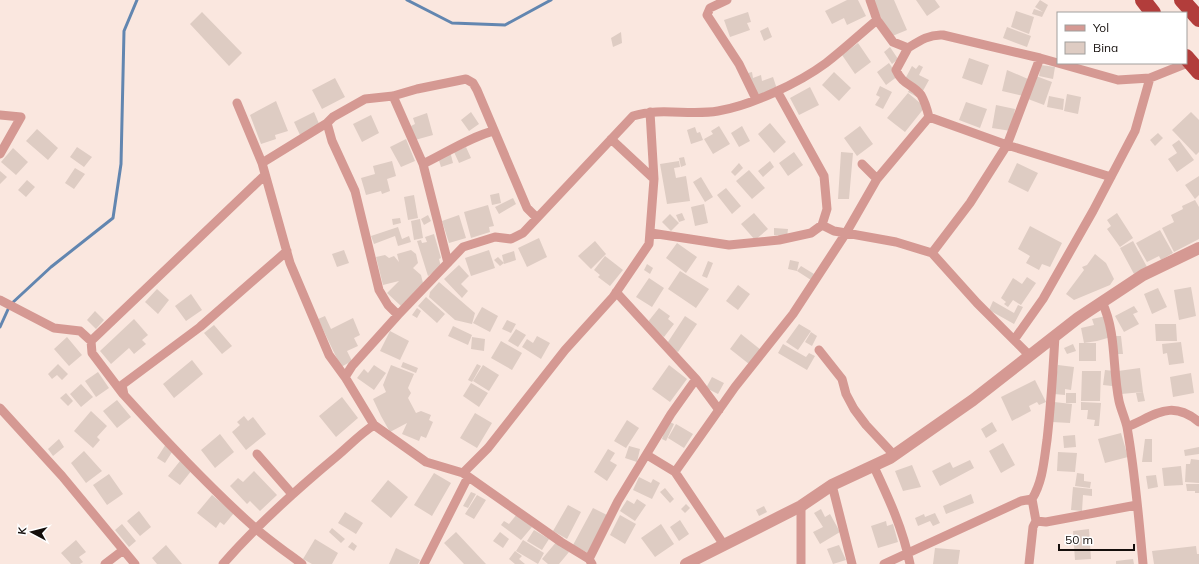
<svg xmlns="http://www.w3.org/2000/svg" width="1199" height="564" font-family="Mulish,sans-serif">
<rect width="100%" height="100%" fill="#fae7df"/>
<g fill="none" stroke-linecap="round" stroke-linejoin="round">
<path stroke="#6286b0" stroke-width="3" d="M407 0 452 23 505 25 551 0
M0 327 10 305 51 267 113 218 121 164 124 31 137 0"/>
</g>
<path fill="#deccc3" d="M847 0H858L866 16 847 25 844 18 832 24 825 11Z
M873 0H894L907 30 890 37Z
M916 0H935L940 7 927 16Z
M1040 0 1048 5 1042 17 1032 14 1034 9 1043 12 1035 7Z
M1016 11 1034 17 1029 34 1011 27Z
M202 12 242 53 229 66 190 24Z
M748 12 751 22 747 23 750 30 730 37 724 20Z
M768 27 772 37 764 41 760 31Z
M1007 27 1031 36 1027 47 1003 38Z
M621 32 622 43 613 47 611 38Z
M858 43 871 62 855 74 842 55Z
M890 47 898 59 892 64 884 52Z
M969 58 989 65 982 85 962 78Z
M889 63 898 76 886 85 877 72Z
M919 65 923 67 919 75 929 80 919 98 908 92 912 85 904 81 912 66 916 69Z
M1041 65 1055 67 1053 79 1039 76Z
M1007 70 1028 79 1023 96 1002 91Z
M752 72 753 78 761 75 762 81 773 77 778 92 756 99 748 73Z
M834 72 851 88 839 101 822 85Z
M1036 76 1052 82 1044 105 1028 99Z
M335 78 345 97 322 109 312 90Z
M880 86 892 92 883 109 875 105 880 97 876 95Z
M810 87 819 105 799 115 790 98Z
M908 93 925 107 905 132 887 118Z
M1067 94 1081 97 1078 114 1064 111Z
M1049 96 1064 99 1063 110 1047 107Z
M276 101 288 131 275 135 276 139 261 144 250 115Z
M966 102 987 109 980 128 959 120Z
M996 105 1015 109 1011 131 992 128Z
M314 112 320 126 300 135 294 122Z
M471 112 479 124 469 131 461 120Z
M1191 112 1199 120V152L1196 155 1172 130Z
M427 113 433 135 415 140 411 126 415 124 413 118Z
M371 115 379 133 362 142 353 124Z
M770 123 786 142 774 153 758 134Z
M719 126 730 144 713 154 704 139 713 134 711 131Z
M742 126 750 141 739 147 731 133Z
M860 126 873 144 857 156 844 138Z
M695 127 697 133 700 132 703 140 691 144 687 130Z
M37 129 58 148 48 160 26 141Z
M1158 133 1163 138 1155 146 1150 140Z
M406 139 415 161 401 167 390 147Z
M1179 140 1194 160 1177 172 1168 159 1177 153 1172 145Z
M77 147 92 157 84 167 70 157Z
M466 147 471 158 459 163 454 152Z
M13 148 28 162 16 175 1 162Z
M450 151 453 163 441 167 437 154Z
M794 152 803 165 788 176 779 163Z
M841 152 853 153 849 199H838Z
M684 157 686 165 681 167 679 158Z
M392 161 396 176 387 179 390 191 382 194 381 191 366 195 361 178 375 174 373 166Z
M679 161 680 167 674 168 676 178 686 176 690 201 667 204 660 164Z
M770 161 774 167 763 177 758 171Z
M739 163 743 168 735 176 731 172Z
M1017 163 1038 173 1028 192 1008 182Z
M75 168 85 174 74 189 65 183Z
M749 170 765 188 752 199 736 181Z
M0 171 7 177 0 184Z
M1199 176V195L1195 199 1185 185Z
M701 177 713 197 705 202 693 182Z
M27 180 35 187 26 197 18 190Z
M726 188 741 206 732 214 717 195Z
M499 193 501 203 492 205 490 195Z
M414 195 418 218 408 220 404 197Z
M513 198 516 204 499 214 495 207Z
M1195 200 1199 207V239L1174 252 1162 228 1174 222 1171 215 1183 209 1182 206Z
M704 204 708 223 695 226 691 207Z
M488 205 494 226 489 227 490 232 471 238 464 212Z
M682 213 685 220 679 222 676 215Z
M754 213 768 229 755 240 741 224Z
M1117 213 1133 238 1120 247 1107 229 1111 226 1107 220Z
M670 214 679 223 671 231 662 222Z
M428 215 431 221 424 225 421 219Z
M459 215 466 238 449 243 442 221Z
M400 218 401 223 393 225 392 219Z
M420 219 423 238 414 240 411 221Z
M1030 226 1062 243 1050 267 1042 264 1039 270 1026 263 1030 256 1018 249Z
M398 227 402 239 409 236 411 242 398 246 395 236 374 244 371 236Z
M774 228 788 229 787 237 774 235Z
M1160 230 1173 253 1161 260 1159 256 1147 262 1136 243Z
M434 234 441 258 439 259 441 267 428 276 417 241 421 240 422 243 427 242 425 237Z
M539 238 547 257 527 267 518 248Z
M595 241 606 254 591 269 578 256Z
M1133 241 1147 267 1134 274 1120 248Z
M677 243 697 257 686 273 666 258Z
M344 250 349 263 337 267 332 254Z
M411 250 416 254 418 263 413 268 421 275 423 283 401 306 387 293 399 281 383 285 376 257 385 255 389 258 394 256 399 262 397 254Z
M489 250 495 268 471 276 465 258Z
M514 251 516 260 504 264 502 255Z
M1095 254 1106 263 1114 279 1110 285 1074 300 1066 294 1084 270 1082 267 1087 265Z
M605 256 623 270 610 286 598 277 600 275 594 270Z
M498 257 504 263 500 266 494 260Z
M790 260 799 262 797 271 788 269Z
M708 261 713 263 707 278 702 276Z
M647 264 653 268 650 274 644 270Z
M459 265 469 276 461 284 468 291 462 298 444 279Z
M801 266 814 274 811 280 797 271Z
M680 271 709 289 696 308 668 289Z
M1027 277 1036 283 1021 305 1013 300 1008 307 1004 304 1006 302 1001 298 1013 278 1022 284Z
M649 278 664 288 652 307 636 297Z
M439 282 475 313 472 324 455 320 429 297 430 292Z
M738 285 750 294 738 310 726 301Z
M1191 287 1196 316 1179 320 1174 290Z
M1158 288 1167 307 1152 314 1144 294Z
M157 289 169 300 158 314 145 302Z
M191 294 202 310 186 321 175 306Z
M426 297 445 314 437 323 418 306Z
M993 301 1014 313 1018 305 1023 307 1014 324 989 310Z
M1134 306 1138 312 1133 314 1139 324 1124 332 1115 316Z
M482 307 498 316 490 332 473 323Z
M417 308 421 311 417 318 412 315Z
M659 308 670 316 668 319 674 324 664 337 647 323Z
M95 311 104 320 96 329 87 320Z
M325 316 331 329 353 318 360 335 354 338 358 346 347 351 352 361 341 367 318 319Z
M685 316 697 324 678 352 666 345Z
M1106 316 1111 337 1097 341 1094 328 1097 341 1084 343 1081 328 1094 325 1092 319Z
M134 319 148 335 142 340 146 344 134 354 129 348 111 364 100 351Z
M507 320 516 324 511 333 502 329Z
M799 324 811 331 798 350 786 342Z
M1155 324H1176L1177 341H1156Z
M214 325 232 346 222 354 204 333Z
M453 326 472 335 468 345 448 336Z
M516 329 526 335 518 347 508 341Z
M390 331 409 341 400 360 380 351Z
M811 332 817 336 812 346 805 342Z
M741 334 761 350 749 364 730 349Z
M537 336 550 343 541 359 522 347 527 339 533 343Z
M1114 336H1121L1123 354H1115Z
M67 337 82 355 69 366 54 349Z
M472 337 485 339 484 351 471 349Z
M501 341 522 353 512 370 491 358Z
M1181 342 1184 363 1169 365 1167 353 1163 354 1162 344Z
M1079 343H1096V361H1079Z
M783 344 806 357 809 353 815 356 807 370 778 353Z
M1073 344 1076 351 1067 354 1064 348Z
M192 360 203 374 174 398 163 384Z
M403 362 418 368 416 373 401 367Z
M58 364 68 374 62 380 57 375 52 379 48 374Z
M477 364 481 366 472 382 468 380Z
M374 365 386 373 374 390 357 378 364 369 368 373Z
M391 365 414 374 408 388 411 393 408 398 416 413 421 411 431 415 429 420 433 422 426 438 421 436 419 441 402 434 407 423 390 432 381 416 373 399 386 392 383 385Z
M483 365 499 375 489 391 473 381Z
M669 365 687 379 670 402 652 389Z
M1058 365 1074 367 1071 390 1065 389V395L1054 394Z
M1140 368 1143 392 1121 394 1118 371Z
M1105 370 1114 371 1112 386 1103 385Z
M1082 371H1101L1100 401H1081Z
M98 372 109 388 96 397 85 381Z
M1191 373 1194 393 1173 397 1170 377Z
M712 377 724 383 718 394 706 388Z
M1035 380 1046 402 1039 405 1037 402 1029 406 1031 411 1012 421 1001 397Z
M471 383 488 393 479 407 463 396Z
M81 384 93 397 81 407 70 394Z
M1143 392 1145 401 1138 402 1136 393Z
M66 393 73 401 68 406 60 398Z
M1066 393H1076V403H1066Z
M342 397 358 418 336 437 319 416Z
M117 400 131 417 117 428 103 411Z
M1054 402 1072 404 1070 423 1052 422Z
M1081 402 1101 403 1099 426H1094L1095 420 1087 419 1088 410H1081Z
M91 411 107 426 97 437 100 440 93 448 74 431Z
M475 413 492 423 477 448 460 438Z
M244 416 248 421 253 417 266 434 246 450 232 432 240 425 237 422Z
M627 420 639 428 626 448 614 441Z
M668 421 674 424 666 441 662 439Z
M992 422 997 431 986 438 981 429Z
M676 424 693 434 684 448 668 438Z
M1121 433 1128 457 1105 463 1098 439Z
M220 434 234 452 215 468 201 450Z
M1075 435 1076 447 1064 448 1063 436Z
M59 439 64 447 53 456 48 449Z
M1145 439H1152V462H1142Z
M1003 443 1015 465 1001 473 989 451Z
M166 444 174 449 165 463 157 458Z
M629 446 640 449 637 462 625 458Z
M1199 447V454L1185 456 1184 450Z
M608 449 615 453 610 461 617 465 607 481 594 472Z
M84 451 102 471 86 483 71 463Z
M1058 452 1077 453 1075 472 1057 471Z
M1191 459 1199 460V483L1185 482 1186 464H1190Z
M970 460 974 468 940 486 932 471 950 462 953 468Z
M180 461 192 470 180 485 168 476Z
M912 465 921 487 903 491 895 471Z
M1181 466 1183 485 1164 486 1162 468Z
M254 471 277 495 260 511 250 501 247 504 230 486 238 478 243 482Z
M434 473 451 483 432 516 414 505Z
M1077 473 1084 474V481L1091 482 1090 488 1075 486Z
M109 474 123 494 107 505 93 485Z
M1156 475 1158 487 1148 489 1146 476Z
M639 477 651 483 653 479 660 483 652 499 633 490Z
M388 480 408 497 391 518 371 501Z
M1186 484H1199V493H1195V491H1187Z
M1073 487 1092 489V496L1083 495 1082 511 1071 510Z
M665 488 674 499 670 503 660 492Z
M471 492 476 494 468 508 463 506Z
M971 494 974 503 946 514 943 506Z
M212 495 234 513 224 525 220 522 216 528 197 513Z
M477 495 486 500 474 519 465 514Z
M637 499 646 505 635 521 620 511 627 500 634 504Z
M686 504 690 508 685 513 681 509Z
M568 505 581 512 567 539 553 531Z
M764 506 767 512 759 516 756 510Z
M593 508 609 516 590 554 573 545Z
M821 509 825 517 830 514 840 532 820 544 813 532 823 527 814 513Z
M139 511 151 527 140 536 127 521Z
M345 512 363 523 356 534 338 523Z
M935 513 940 523 933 526 930 521 918 526 915 518 924 514 925 517Z
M517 514 532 527 521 540 501 525 504 521 509 524Z
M620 515 636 524 625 544 610 535Z
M680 520 689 534 679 541 670 527Z
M886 521 887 526 893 524 898 542 878 548 871 526Z
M122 524 136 541 129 547 115 530Z
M661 524 674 544 655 557 641 538Z
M332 528 345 539 341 543 329 532Z
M1089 529 1091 559 1075 560 1073 531Z
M534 530 549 539 542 550 527 541Z
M456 532 486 564H464L444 543Z
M500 532 509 539 503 548 493 541Z
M315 539 338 553 332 564H312L303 559Z
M76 540 86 552 79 557 83 562 80 564H71L61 553Z
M523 540 544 553 538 564 516 551Z
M557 541 569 552 559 564H548L542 559Z
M352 542 357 546 354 551 348 547Z
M166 545 182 564H157L152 558Z
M839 545 846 560 833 564 827 549Z
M1196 546 1197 554H1199V564H1154L1152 551Z
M396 548 420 560 418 564H389Z
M935 548 960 550 958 564H933Z
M515 551 522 556 519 559 525 564H515L509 559Z
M1133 559 1134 564H1116V561Z"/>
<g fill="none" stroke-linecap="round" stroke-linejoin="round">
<path stroke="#d59993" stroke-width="9" d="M727 0 710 8 707 15 739 64 756 99
M870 0 877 20
M908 48 896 70C903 86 912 83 921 95 925 102 927 109 929 117L1007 145 1111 177
M393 96 423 164 448 263
M237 103 262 163 290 263 329 355 345 377
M0 115 21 117 0 154
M611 139 654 179
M262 163 327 123
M423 164C444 154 472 136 494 131
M862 164 877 179
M822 225 834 231 846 233 877 179 929 117
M651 233 729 245 779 240 811 233 822 225 827 209 824 176 777 91
M287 251 200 327 122 385 124 395C165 440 208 486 254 527 269 540 286 552 302 564
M932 253 970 203 1007 145 1040 58
M616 292 696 379 719 410
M0 300 54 328 80 331 91 341 265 175
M1102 302C1117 334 1112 367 1119 401 1121 410 1125 418 1127 427 1135 472 1139 518 1143 564
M398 315 388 305 379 290 355 191 332 141 327 123 333 117 365 99 393 96 417 89 466 79 473 83 477 90 527 208 537 218
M1014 340 1043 299 1093 211 1135 131 1150 78
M91 341 92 353 123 394
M819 350 842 379 846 394 854 409 866 425 894 455
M0 408 62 476 135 564
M374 425 426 462 463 473 561 542 589 559 592 564
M1127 427C1156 415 1171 399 1199 422
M257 454 292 494
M647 455 675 472 724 545
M874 467C889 499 903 529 910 564
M675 472 735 387 793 314 846 233 896 242 932 253 977 303 1030 356
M463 473 488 448 565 350 613 297 649 244 654 179 650 112
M832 485 852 564
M1036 521 1046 522 1137 505
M589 559 618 501 671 414 696 379
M105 564 122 551
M223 564C258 524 296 490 337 456 349 446 360 434 374 425L345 377 352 366 398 315 463 247 495 237 511 239 523 233 633 116C661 107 689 116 718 111 750 106 799 83 826 63 843 50 860 34 877 20L893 42 908 48C919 41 929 34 943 35L1040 58 1118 80 1150 78 1190 62
M424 564 468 477
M801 564V506
M884 564 1021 501 1032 499
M1029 564 1033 527 1036 521 1032 499C1043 481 1044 460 1047 440 1051 405 1053 371 1055 336"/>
<path stroke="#d59993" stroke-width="12" d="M686 564 801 506 832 485 890 458 973 400 1078 318 1143 275 1199 248"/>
<path stroke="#b23d3b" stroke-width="16" d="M1143 0 1153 13
M1182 0 1199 19
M1186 57 1199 72"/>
</g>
<rect x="1057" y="12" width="130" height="52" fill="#ffffff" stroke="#a19f9d"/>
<rect x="1065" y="25" width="20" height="6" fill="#d59993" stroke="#a19f9d"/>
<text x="1093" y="32" font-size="12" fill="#140e0b">Yol</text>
<rect x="1065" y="42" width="20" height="12" fill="#deccc3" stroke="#a19f9d"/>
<text x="1093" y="52" font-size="12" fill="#140e0b">Bina</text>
<g transform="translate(32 532) rotate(277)" stroke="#ffffff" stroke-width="3" paint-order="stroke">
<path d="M0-3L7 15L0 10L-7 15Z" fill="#140e0b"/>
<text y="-6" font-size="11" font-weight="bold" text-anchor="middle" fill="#140e0b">K</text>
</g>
<path d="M1059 544v6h75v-6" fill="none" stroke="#140e0b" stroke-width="2"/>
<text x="1065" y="544" font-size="12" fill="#140e0b" stroke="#ffffff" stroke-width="3" paint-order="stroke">50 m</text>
</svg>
